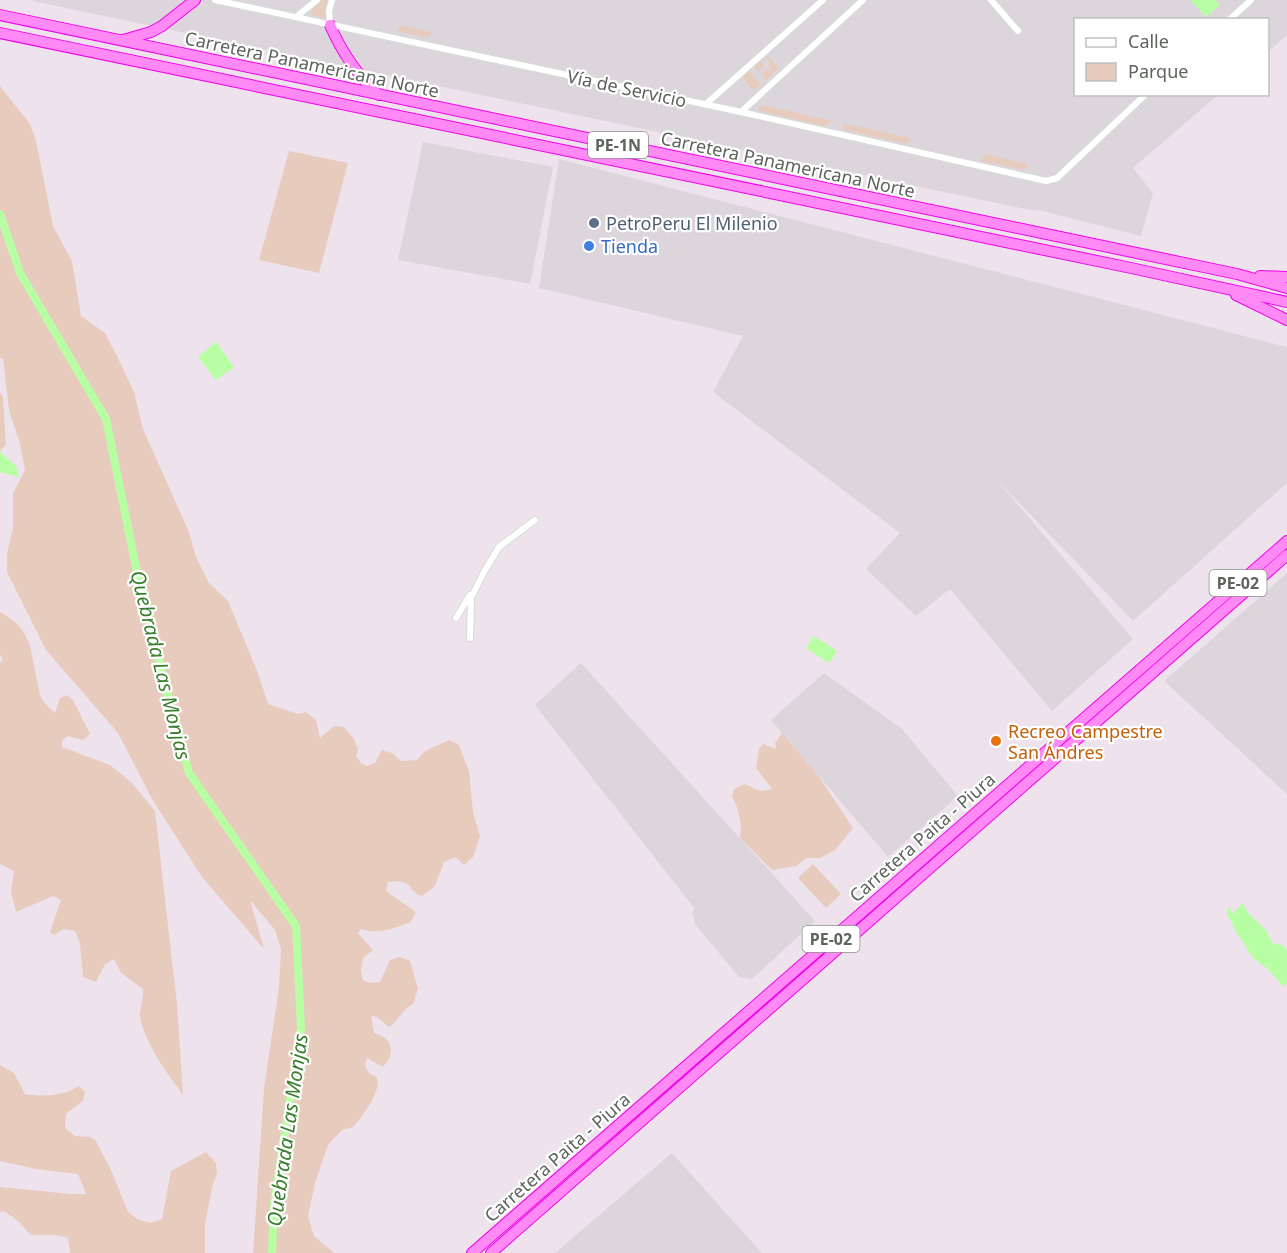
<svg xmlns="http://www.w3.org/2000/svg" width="1287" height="1253" font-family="'Noto Sans',sans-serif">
<rect width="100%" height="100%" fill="#eee3ed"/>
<path fill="#ddd5dc" d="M28 0H1287V35L1268 52V20H1076V94L1218 95 1133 168 1153 193 1141 236 1039 210H1030Z
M423 142 553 167 530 284 398 260Z
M559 159 1287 347V483L1133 621 996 479 1133 639 1052 711 950 589 916 616 866 569 900 533 713 392 743 336 539 288Z
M1287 573V794L1164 681Z
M581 663 815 921 752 979 739 977 695 924 692 912 695 909 535 705Z
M824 673 902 729 958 796 888 857 771 720Z
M672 1153 762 1253H555Z"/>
<path fill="#e7ccbe" d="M322 0H328L324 18 311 15 312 9Z
M402 25 431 32 429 38 396 31Z
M767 56 777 64 778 68 766 80 762 74 768 68 770 71 772 69 768 64 770 62 767 58 762 61 765 65 758 72 754 67Z
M749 71 761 84 757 88 752 89 744 80V76Z
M0 86 30 124 36 141 53 226 72 261 81 316 105 333 117 356 134 392 143 429 189 532 196 557 209 583 228 601 258 673 268 704 298 714 306 712 316 720 320 738 334 726 344 727 354 739 358 749 356 756 361 763 367 766 375 763 382 750 392 753 401 761 417 760 425 751 449 740 459 745 469 771 473 812 480 836 473 857 464 865 455 857 444 862 435 886 422 896C404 890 417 879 388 882L386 891 416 912 411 922C396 928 377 935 361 929L358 933 373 950 363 958 361 971 363 980 370 983 380 982 390 960 400 957 410 961 418 989 413 1004C402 1009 399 1021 389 1027L377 1017 371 1016 374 1033C393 1038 396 1052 383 1067L367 1058 365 1066 369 1073 377 1078 378 1086 372 1101 362 1116 353 1127 342 1130 328 1145 315 1183 308 1216 314 1236 334 1253H253L264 1088 279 987 281 949 275 930 250 900 264 949 202 877 152 799 118 733 46 650 7 572V553L13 529V493L25 470 20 444 9 410 3 359 0 358Z
M761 105 832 121 826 126 759 111 758 107Z
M841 123 911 138 906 144 844 130Z
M289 151 348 163 319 273 259 260Z
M985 154 1028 164 1024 170 981 161Z
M0 392 3 397 6 445 0 451Z
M0 612C34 630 30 652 38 685 39 689 40 696 42 699 45 704 51 709 55 713L60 698 67 695 73 700 90 734 83 740 67 736 62 741V747L110 765 131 782 155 811 177 1004 183 1095C166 1071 146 1046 140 1017 139 1011 144 998 143 989L121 973 114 959 105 964 96 982 83 977 80 944 75 931 63 929 54 935 50 932 61 900 53 896 16 912 11 892 14 871 0 864V663L3 659 0 655Z
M782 733 818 775 853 828 835 850 820 858H806L796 866 772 870 740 838C742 823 739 809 732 796L734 789 745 784 760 791 772 789 756 768 759 749 763 744 776 749 775 743Z
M813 864 841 894 826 908 798 878Z
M0 1065 14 1073 25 1094C44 1097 63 1096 79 1086L85 1092 83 1101 66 1114 65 1128 75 1136 90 1137 96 1141 112 1172 128 1212 137 1219 150 1223 162 1219 171 1171 206 1152 216 1163 217 1173 212 1188 205 1224V1253H70L68 1238 57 1235H31L18 1221 4 1211 0 1212V1187L71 1194H86L78 1174 36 1169 0 1161Z"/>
<path fill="#b7ffa2" d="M1190 0H1215L1220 5 1206 17Z
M216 342 234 367 216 380 198 357Z
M0 452 16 466 19 477 0 472Z
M814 636 837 651 829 663 806 648Z
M1243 903 1248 913 1266 930 1273 944 1274 945 1279 943 1287 950V984L1283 986 1269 970 1253 958 1233 927 1232 921 1227 916 1228 908H1230L1232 914Z"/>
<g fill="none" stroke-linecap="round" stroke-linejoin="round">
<path stroke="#b7ffa2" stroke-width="8" d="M0 214 20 273 106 419 143 602 189 773 296 926 301 1028 274 1204 272 1253"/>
<g stroke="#d5ddd5" stroke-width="8">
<path id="street" d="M215 0 741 112 1046 181 1057 178 1146 94
M991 0 1018 31
M296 17 317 0
M1229 20 1251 0
M330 25 329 11 332 0
M706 104 823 0
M741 112 863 0
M456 618 470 595
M470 638 471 598 484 572 499 547 535 520"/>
</g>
<g stroke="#f100ea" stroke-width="12">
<path id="highway" d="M0 15 1237 274 1287 288
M330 25C342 53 357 75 379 95
M0 33 1131 268 1287 302
M123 40 151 32 162 26 195 0
M1260 276 1287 277
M1236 295 1287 320
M472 1253 1287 541
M491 1253 1287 555"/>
</g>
<use href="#street" stroke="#fff" stroke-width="6"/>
<use href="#highway" stroke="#ff89f5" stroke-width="10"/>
</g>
<circle fill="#5c6f8a" stroke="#fff" stroke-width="2" cx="594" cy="223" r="6"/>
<circle fill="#3f7fe0" stroke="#fff" stroke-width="2" cx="589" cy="246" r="6"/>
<circle fill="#e8710a" stroke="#fff" stroke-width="2" cx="996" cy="741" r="6"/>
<g text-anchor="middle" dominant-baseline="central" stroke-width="4.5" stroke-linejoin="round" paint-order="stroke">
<g fill="#fff" stroke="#8d928c" stroke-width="1.5">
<rect x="588" y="132" width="60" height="26" rx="4.5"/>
<rect x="1209.5" y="570" width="57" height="26" rx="4.5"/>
<rect x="802.5" y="926" width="57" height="26" rx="4.5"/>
</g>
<g font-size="16" font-weight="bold" fill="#5c645b">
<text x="618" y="145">PE-1N</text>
<text x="1238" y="583">PE-02</text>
<text x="831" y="939">PE-02</text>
</g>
<g font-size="18" fill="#5c645b" stroke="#fff">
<text transform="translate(312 64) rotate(12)">Carretera Panamericana Norte</text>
<text transform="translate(627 88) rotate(12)">Vía de Servicio</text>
<text transform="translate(788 164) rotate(12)">Carretera Panamericana Norte</text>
<text transform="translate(922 837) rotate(-41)">Carretera Paita - Piura</text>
<text transform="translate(557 1157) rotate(-41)">Carretera Paita - Piura</text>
</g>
<g font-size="18" fill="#4e5e75" stroke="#fff" text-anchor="start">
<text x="606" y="223">PetroPeru El Milenio</text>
</g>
<g font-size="18" fill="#366cbe" stroke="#fff" text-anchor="start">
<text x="601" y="246">Tienda</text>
</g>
<g font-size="18" fill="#c56008" stroke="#fff" text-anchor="start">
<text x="1008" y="731">Recreo Campestre<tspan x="1008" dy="21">San Ándres</tspan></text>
</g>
<g font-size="20" font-style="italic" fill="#397f2d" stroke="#fff">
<text transform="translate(161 665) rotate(76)">Quebrada Las Monjas</text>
<text transform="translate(287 1130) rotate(-82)">Quebrada Las Monjas</text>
</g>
</g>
<rect x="1074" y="18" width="195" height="78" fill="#ffffff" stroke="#bec1bd" stroke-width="1.5"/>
<rect x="1086" y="38" width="30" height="9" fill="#ffffff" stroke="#bec1bd" stroke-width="1.5"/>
<text x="1128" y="48" font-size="18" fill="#5c645b">Calle</text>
<rect x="1086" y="63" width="30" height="18" fill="#e7ccbe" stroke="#bec1bd" stroke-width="1.5"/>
<text x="1128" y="78" font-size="18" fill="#5c645b">Parque</text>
</svg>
